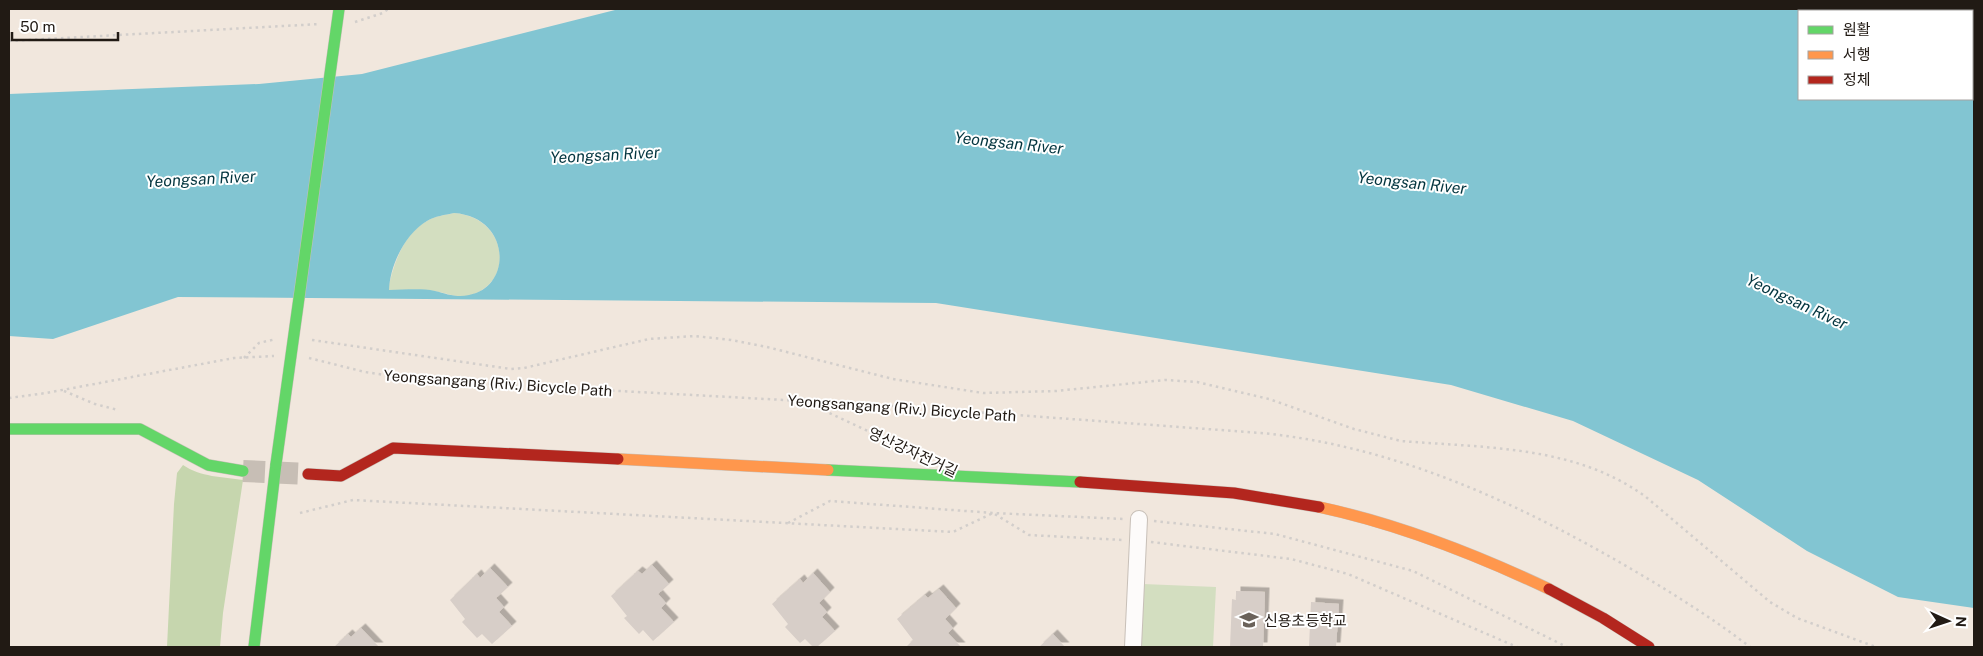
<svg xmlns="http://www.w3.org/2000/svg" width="1983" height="656" font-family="'Public Sans','Noto Sans KR',sans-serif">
<defs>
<filter id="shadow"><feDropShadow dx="4.5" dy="-4.5" stdDeviation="0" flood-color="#0004"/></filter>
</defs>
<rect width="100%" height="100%" fill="#f1e7dd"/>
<path fill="#d3dec0" d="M454 213C507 217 516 281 471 295 458 299 447 293 434 291 419 289 403 290 388 290 393 265 403 234 427 221 435 216 445 215 454 213Z
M1143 584 1216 587 1213 647H1140Z"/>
<path fill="#c6d6ae" d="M183 465C200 477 223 477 243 480L223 613 220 647H167L174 504 177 473Z"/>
<path fill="#82c5d2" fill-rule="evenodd" d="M619 9H1823L1829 11H1799V99H1972V90L1974 92V608L1898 597 1807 551 1698 480 1573 421 1451 385 936 303 178 297 53 339 9 336V94L259 84 362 74ZM454 213C511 217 513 287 469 295 457 298 447 294 435 291 420 288 404 290 389 290 390 265 405 234 427 221 435 216 445 215 454 213Z"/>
<path fill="#d7cec8" filter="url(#shadow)" d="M652 565 669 584 658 594 666 603 661 608 674 622 653 641 643 630 639 634 624 618 627 616 611 596 638 571 642 574Z
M490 568 508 587 496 598 504 607 499 612 512 626 492 644 482 634 477 638 462 622 465 619 450 600 477 574 480 578Z
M813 573 830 592 819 603 827 612 822 617 835 631 817 647H813L805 639 800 643 785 627 788 624 772 604 800 579 803 583Z
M939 589 956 608 945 619 953 628 948 633 961 647H906L913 640 897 619 925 595 928 598Z
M1236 591 1265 592 1263 647H1230L1232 599 1236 600Z
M1311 602 1339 604 1336 647H1309Z
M361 628 379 647H334L348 634 351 637Z
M1053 634 1065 647H1039Z"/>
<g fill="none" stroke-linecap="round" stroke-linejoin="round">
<path stroke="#c7beb5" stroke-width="22" stroke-dasharray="22 11" stroke-linecap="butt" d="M243 471 308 474"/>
<g stroke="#c8c0b8" stroke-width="18">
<path id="street" d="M1133 647 1139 519"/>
</g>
<g stroke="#c8c0b8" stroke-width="12">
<path id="fast" d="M9 429H140L208 465 243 471
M828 470 1080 482
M254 647 276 464"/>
</g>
<g stroke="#c8c0b8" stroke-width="12">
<path id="slow" d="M618 459 828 470
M1319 507C1399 524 1475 554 1549 589"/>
</g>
<g stroke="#c8c0b8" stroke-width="12">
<path id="jam" d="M308 474 341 476 393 448 618 459
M1080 482 1234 493 1319 507
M1549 589 1603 618 1649 647"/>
</g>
<path stroke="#d2cecb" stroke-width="2.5" stroke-dasharray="2.5 4" stroke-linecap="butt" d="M355 22 383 13 388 9
M9 41 320 24
M312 340 511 369 524 368 649 339 695 336 731 340 767 347 893 379 983 393 1056 391 1165 380 1197 382 1269 399 1354 429 1401 441C1485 448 1575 445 1646 497L1770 602 1797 618 1876 647
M244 358 259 343 276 339
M309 358 365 372 418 380 894 406 1261 433C1387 445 1505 497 1614 559 1661 586 1707 614 1750 647
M64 391 95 404 118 410
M9 398 46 393 234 358 274 356
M806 402 921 456
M300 513 353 500 953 532 993 513 1029 535 1123 540
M1154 521 1275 534 1413 571 1567 647
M788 523 830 501 993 513 1124 519
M1151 542 1291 559 1348 574 1517 647"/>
<use href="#street" stroke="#fdfbfa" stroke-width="16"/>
<use href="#fast" stroke="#63d668" stroke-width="11"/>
<use href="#slow" stroke="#ff974d" stroke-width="11"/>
<use href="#jam" stroke="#b3261e" stroke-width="11"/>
<g stroke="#c8c0b8" stroke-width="12" stroke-linecap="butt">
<path id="fast-bridge" d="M276 464 339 9"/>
</g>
<use href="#fast-bridge" stroke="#63d668" stroke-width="11"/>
</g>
<defs>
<g id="school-bare" transform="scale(1.5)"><path d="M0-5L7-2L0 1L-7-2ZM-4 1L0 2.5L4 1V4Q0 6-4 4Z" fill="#6a625a" stroke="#fff" stroke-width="2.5" paint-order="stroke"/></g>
</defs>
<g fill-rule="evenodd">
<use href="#school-bare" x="1249" y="620"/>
</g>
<g text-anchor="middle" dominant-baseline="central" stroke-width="4" stroke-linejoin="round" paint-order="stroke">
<g font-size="15" fill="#211a14" stroke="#fff">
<text transform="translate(498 383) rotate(4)">Yeongsangang (Riv.) Bicycle Path</text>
<text transform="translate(902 408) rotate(4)">Yeongsangang (Riv.) Bicycle Path</text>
<text transform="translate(913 452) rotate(25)">영산강자전거길</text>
</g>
<g font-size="15" fill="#211a14" stroke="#fff" text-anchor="start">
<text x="1264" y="620">신용초등학교</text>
</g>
<g font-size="16" font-style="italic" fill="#03353f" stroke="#fff">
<text transform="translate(1009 143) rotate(6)">Yeongsan River</text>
<text transform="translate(605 155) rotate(-3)">Yeongsan River</text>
<text transform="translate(201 179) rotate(-3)">Yeongsan River</text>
<text transform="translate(1412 183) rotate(6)">Yeongsan River</text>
<text transform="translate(1797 302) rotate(25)">Yeongsan River</text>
</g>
</g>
<rect width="1983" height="656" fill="none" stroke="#211a14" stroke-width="20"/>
<rect x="1798" y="10" width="175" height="90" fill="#ffffff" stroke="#a6a3a1"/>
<rect x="1808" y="26" width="25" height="8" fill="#63d668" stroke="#a6a3a1"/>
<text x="1843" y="35" font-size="15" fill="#211a14">원활</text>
<rect x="1808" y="51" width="25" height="8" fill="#ff974d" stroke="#a6a3a1"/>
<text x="1843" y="60" font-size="15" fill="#211a14">서행</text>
<rect x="1808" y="76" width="25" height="8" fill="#b3261e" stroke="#a6a3a1"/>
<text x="1843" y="85" font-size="15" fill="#211a14">정체</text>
<g transform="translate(1948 621) rotate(93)" stroke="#ffffff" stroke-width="4" paint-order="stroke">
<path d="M0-4L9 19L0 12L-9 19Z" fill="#211a14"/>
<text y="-8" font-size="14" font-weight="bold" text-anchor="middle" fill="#211a14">N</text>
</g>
<path d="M12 32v8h106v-8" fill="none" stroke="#211a14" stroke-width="2.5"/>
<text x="20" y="32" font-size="15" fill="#211a14" stroke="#ffffff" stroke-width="4" paint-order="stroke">50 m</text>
</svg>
